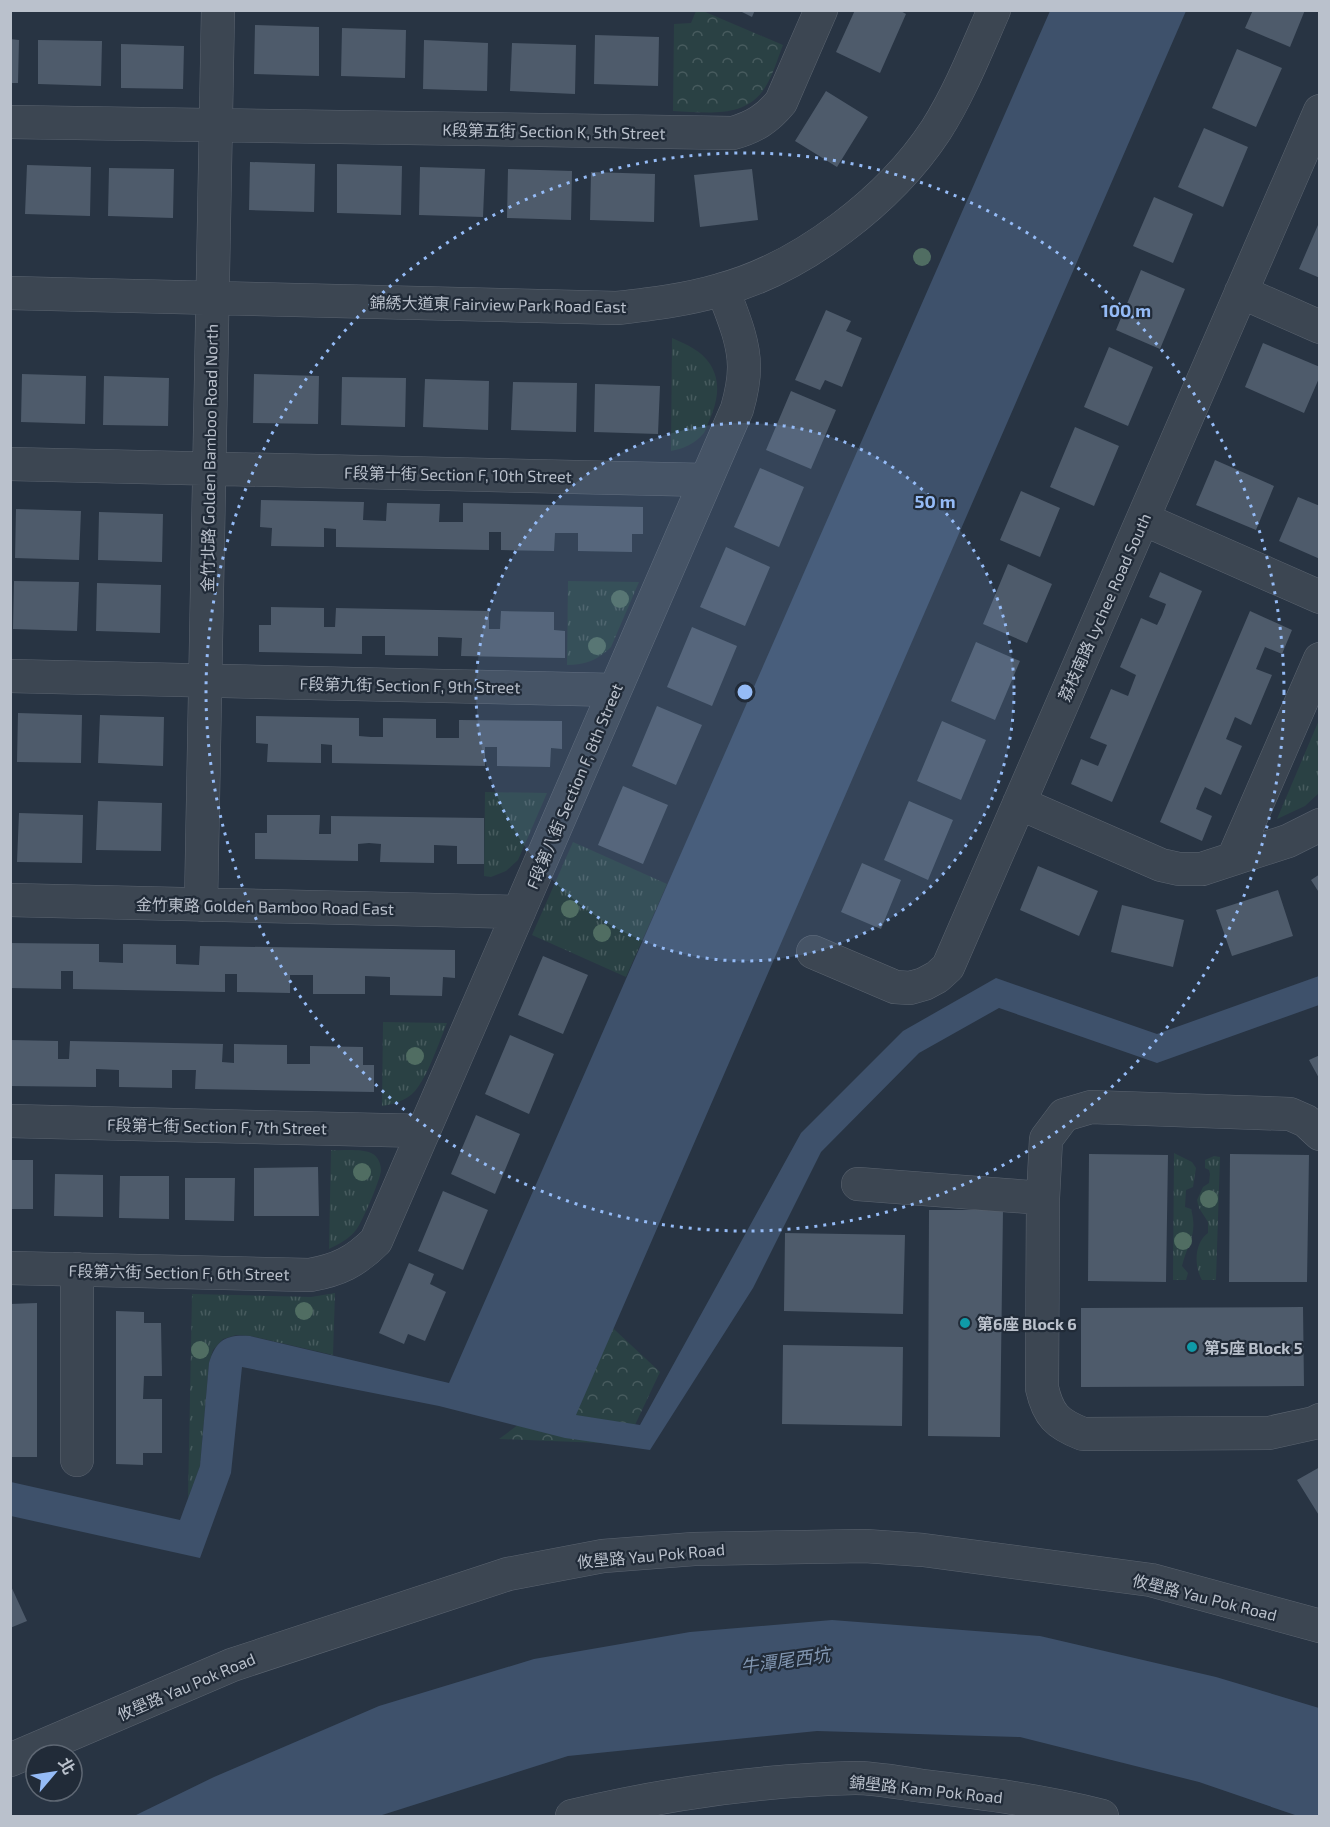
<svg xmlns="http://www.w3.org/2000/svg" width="1330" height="1827" font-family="'Exo 2','Noto Sans TC',sans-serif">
<defs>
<pattern id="grass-tufts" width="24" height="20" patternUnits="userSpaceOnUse" patternTransform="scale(1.5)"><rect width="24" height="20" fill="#2a4144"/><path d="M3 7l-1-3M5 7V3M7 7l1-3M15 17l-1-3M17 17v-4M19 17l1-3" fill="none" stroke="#475b5e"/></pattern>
<pattern id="forest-crowns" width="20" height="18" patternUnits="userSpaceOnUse" patternTransform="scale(1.5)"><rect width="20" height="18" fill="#2a4144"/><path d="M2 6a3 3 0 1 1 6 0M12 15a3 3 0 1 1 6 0" fill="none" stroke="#475b5e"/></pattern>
</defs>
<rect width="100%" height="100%" fill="#283443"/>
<path fill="url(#grass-tufts)" d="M672 338C687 345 701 350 710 364 722 383 717 403 709 421 707 425 706 431 703 434 695 444 682 449 671 451Z
M568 581 639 582 611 647C598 660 585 665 567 665Z
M1319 720V793L1305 806 1277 819Z
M485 792 547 793 518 860 506 871 491 877 484 876Z
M573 842 667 884 626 977 532 935Z
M383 1022 447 1023C439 1042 428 1076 415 1091 406 1101 394 1104 382 1106Z
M331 1150C343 1151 362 1148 373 1154 378 1157 381 1164 381 1170 381 1178 362 1223 356 1230 349 1239 339 1244 329 1249Z
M1174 1153 1192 1162 1196 1168 1193 1187 1186 1190 1185 1207 1191 1209C1198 1235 1188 1242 1182 1266L1188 1273 1186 1280H1173Z
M1214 1156 1220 1157 1216 1280H1202C1194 1266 1194 1243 1208 1233V1222L1199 1208 1197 1200 1203 1187 1209 1183 1210 1174 1209 1170 1205 1168V1160Z
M335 1293 333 1355 251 1336 236 1335 223 1339 213 1350 209 1363 200 1466 188 1498 192 1294 311 1297Z"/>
<path fill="url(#forest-crowns)" d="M696 11H703L783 45C777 60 772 79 762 92 741 119 703 112 673 111L674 24 691 23Z
M587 1304 660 1372 626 1444 499 1439 556 1397Z"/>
<path fill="#3e516b" d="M1050 11H1186L576 1415 640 1425 801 1133 903 1031 996 978 1157 1034 1319 976V1005L1157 1063 999 1008 919 1053 821 1152 753 1288 650 1450 565 1438 439 1406 242 1367 231 1473 200 1558 11 1516V1482L180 1520 200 1466 209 1363C216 1340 226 1334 250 1336L449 1383Z
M832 1620 1040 1636 1216 1677 1319 1708V1816H1298L1199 1782 1020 1737 817 1731 568 1756 379 1816H134L214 1777 379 1706 534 1659 690 1632Z"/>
<path fill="#4e5b6b" d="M738 10H755L752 17Z
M855 10H899L906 14 880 73 836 52Z
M1253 10H1305L1290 47 1245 28Z
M255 25 319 27V76L254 74Z
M342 28 406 30 405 78 341 76Z
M595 35 659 37 658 86 594 84Z
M10 39 19 40 18 83H10Z
M38 40 102 41 101 86 38 84Z
M424 40 488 43 487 91 423 89Z
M512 43 576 45 575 94 510 91Z
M121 44 184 46 183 89 121 88Z
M1237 49 1282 68 1256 127 1212 108Z
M826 91 868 117 837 167 795 141Z
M1204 128 1248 147 1223 207 1178 187Z
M250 162 315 164 314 212 249 210Z
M337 164 402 166 401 215 337 213Z
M27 165 91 167 90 216 25 214Z
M420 167 485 169 483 217 419 215Z
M109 168 174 169 173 218 108 216Z
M508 169 572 171 571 220 507 218Z
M752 169 758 220 700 227 694 175Z
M591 172 655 174 654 222 590 220Z
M1154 197 1193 214 1173 263 1133 246Z
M1318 225 1320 226V278L1299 269Z
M1141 270 1185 289 1160 349 1116 330Z
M826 310 851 321 846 331 862 338 842 387 825 380 820 390 795 380Z
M1263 343 1320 367V376L1304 413 1245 387Z
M1109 347 1153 367 1128 426 1084 407Z
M22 374 86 376 85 424 21 422Z
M254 374 319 376 318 424 253 423Z
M104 376 169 378 168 426 103 425Z
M342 377 406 378 405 427 341 425Z
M425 379 489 381 488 430 423 427Z
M513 382 577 383 576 432 511 430Z
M595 384 660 386 658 434 594 432Z
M791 391 836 410 811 469 766 450Z
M1075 427 1119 446 1094 506 1050 487Z
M1215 460 1274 486 1256 530 1196 505Z
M760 468 804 487 779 547 734 527Z
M1021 491 1060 508 1040 557 1000 540Z
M1298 497 1320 506V559L1279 541Z
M261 500 364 502 363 520 386 521 387 503 440 504 439 522H463V503L643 507V534H632V552L578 551V533H555L554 551 501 550V532H489V550L336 547V529L324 528V547L271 546 272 528 260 527Z
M16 509 81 511 79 560 15 558Z
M99 512 163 514 162 562 98 560Z
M726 547 770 567 745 626 700 607Z
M1008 564 1052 584 1027 643 983 624Z
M1160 572 1202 591 1112 802 1071 784 1081 759 1098 766 1107 745 1090 738 1111 689 1128 696 1136 675 1120 667 1141 618 1157 625 1162 615 1166 604 1149 597Z
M14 581 79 582 77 631 13 629Z
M97 583 161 585 160 633 96 631Z
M271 607 324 608V627H335L336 608 489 611V629H500L501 611 554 612V630L565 631V658L461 656 462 638 438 637V656L385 655V636H362V654L259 652V625H271Z
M1250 611 1292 630 1282 654 1265 647 1256 669 1272 675 1251 725 1235 717 1226 739 1242 746 1221 795 1205 787 1200 798 1196 809 1212 816 1202 841 1160 822Z
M692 627 737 646 712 706 667 687Z
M976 642 1020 661 995 720 951 701Z
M657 706 702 725 676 785 632 766Z
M18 713 82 715 81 763 17 762Z
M100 715 164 717 163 766 98 763Z
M256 716 359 718V736L371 737H383V718L436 719V738H459V720L562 721V749L551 748 550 767 497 766V747H485V766L332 763V745L321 744V763L267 762 268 744 256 743Z
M942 721 986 740 961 800 917 781Z
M623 786 668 805 643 864 598 845Z
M98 801 162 803 161 851 96 850Z
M909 801 953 820 928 880 884 860Z
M19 813 83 815 82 863 17 862Z
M267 815H320L319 834H331V816L484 818V864H457V846L434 845V863L380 862 381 844 369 843 358 844V861L255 859V833H267Z
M862 863 901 880 881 929 841 912Z
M1038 866 1098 891 1079 936 1020 910Z
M1320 874V894L1311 880Z
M1278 890 1293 936 1232 956 1216 910Z
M1122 905 1184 920 1173 967 1111 952Z
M10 943 99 944V962L123 963V944L176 945V964L199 965 200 946 455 950V978L443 977 442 996 390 995V977L365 976V994H313V975H290V993L237 992V974H225V992L73 989V971H61V989L10 988Z
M543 956 588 975 563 1034 518 1015Z
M510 1035 554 1054 529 1114 485 1094Z
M10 1040 58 1041V1059H69L70 1041 223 1044 222 1062 234 1063V1044L287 1045V1064H310V1046L363 1047V1065H374V1092L195 1089 196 1070H172V1088L119 1087V1070L96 1069V1087L10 1086Z
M1320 1055V1080L1309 1060Z
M476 1115 520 1134 495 1194 451 1174Z
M1089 1154 1168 1155 1166 1282 1088 1281Z
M1230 1154 1309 1155 1307 1282H1229Z
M10 1160H33V1209H10Z
M318 1167 319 1216H254V1168Z
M55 1174 103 1175V1217L54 1216Z
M120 1176H169V1219L119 1218Z
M185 1178H235L234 1221 185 1220Z
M443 1191 488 1210 463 1270 418 1251Z
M929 1210H1003L1000 1437 928 1436Z
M785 1233 905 1235 903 1314 784 1311Z
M409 1263 434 1274 430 1284 446 1292 425 1341 408 1334 404 1344 379 1333Z
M37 1303V1457H10V1304Z
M1303 1307 1304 1386 1081 1387V1308Z
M116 1311 144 1312V1323H161L162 1376H144L143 1399H162V1453H143V1465L116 1464Z
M783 1345 903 1347 902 1426 782 1424Z
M1320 1467V1517L1297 1480Z
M10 1584 27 1621 10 1628Z"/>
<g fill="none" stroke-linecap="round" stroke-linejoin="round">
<g stroke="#5b6470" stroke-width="34">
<path id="minor" d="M10 122 733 133C754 127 767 119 781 102L821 10
M1241 292 1320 327
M10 293 617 308C652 304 686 300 720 290 802 268 890 200 936 130 960 92 976 51 994 10
M10 464 706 480
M1143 519 1320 597
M10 676 615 690
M1019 803 1161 865 1179 869H1202L1288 841 1320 825
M1233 859 1320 659
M10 900 519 912
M201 905 218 10
M813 952 895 987 910 988 924 984 937 977 948 967 1320 111
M10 1121 424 1131
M1320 1134 1306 1121 1290 1114 1091 1107 1064 1115 1046 1139 1043 1198 1042 1388C1048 1415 1057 1424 1083 1434L1269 1433 1314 1423 1320 1420
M858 1184 1043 1198
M10 1268 310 1275C338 1270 355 1262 376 1241L737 409C741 395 744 382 744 367 744 341 732 314 723 290
M77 1269V1460
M10 1760 232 1665 508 1574 603 1556 694 1549 865 1546 923 1550 1151 1580 1320 1626"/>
</g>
<g stroke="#5b6470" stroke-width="34">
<path id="tertiary" d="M572 1816C665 1794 760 1780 855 1778 877 1778 901 1783 923 1786 983 1793 1044 1801 1102 1816"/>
</g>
<use href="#minor" stroke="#3c4652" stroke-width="33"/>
<use href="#tertiary" stroke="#3c4652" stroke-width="33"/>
</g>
<g fill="#506d62">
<circle cx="922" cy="257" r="9"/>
<circle cx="620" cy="599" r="9"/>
<circle cx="597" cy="646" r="9"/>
<circle cx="570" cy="909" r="9"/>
<circle cx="602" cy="933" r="9"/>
<circle cx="415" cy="1056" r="9"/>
<circle cx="362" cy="1172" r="9"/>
<circle cx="1209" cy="1199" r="9"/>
<circle cx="1183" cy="1241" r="9"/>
<circle cx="304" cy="1311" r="9"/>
<circle cx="200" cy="1350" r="9"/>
</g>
<circle cx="745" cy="692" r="269" fill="#95bbf6" fill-opacity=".12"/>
<g fill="none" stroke="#95bbf6" stroke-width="3" stroke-dasharray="3 6">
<circle cx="745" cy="692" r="269"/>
<circle cx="745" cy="692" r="539"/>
</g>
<g fill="#0f9aa8" stroke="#212b38" stroke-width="2">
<circle cx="965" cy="1323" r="6"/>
<circle cx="1192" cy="1347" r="6"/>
</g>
<g text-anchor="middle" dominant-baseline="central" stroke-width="4.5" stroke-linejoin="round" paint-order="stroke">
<g font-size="16" fill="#bac1cc" stroke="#212b38">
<text transform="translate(554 131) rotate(1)">K段第五街 Section K, 5th Street</text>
<text transform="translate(498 304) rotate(1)">錦綉大道東 Fairview Park Road East</text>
<text transform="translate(209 458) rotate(-89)">金竹北路 Golden Bamboo Road North</text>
<text transform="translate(458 474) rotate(1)">F段第十街 Section F, 10th Street</text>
<text transform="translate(1104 607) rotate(-66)">荔枝南路 Lychee Road South</text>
<text transform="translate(410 685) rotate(1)">F段第九街 Section F, 9th Street</text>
<text transform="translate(574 786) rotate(-67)">F段第八街 Section F, 8th Street</text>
<text transform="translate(265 906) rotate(1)">金竹東路 Golden Bamboo Road East</text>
<text transform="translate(217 1126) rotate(1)">F段第七街 Section F, 7th Street</text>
<text transform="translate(179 1272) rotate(1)">F段第六街 Section F, 6th Street</text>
<text transform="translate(651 1555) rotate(-5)">攸壆路 Yau Pok Road</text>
<text transform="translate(1205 1597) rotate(14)">攸壆路 Yau Pok Road</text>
<text transform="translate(186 1686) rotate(-23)">攸壆路 Yau Pok Road</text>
<text transform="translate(926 1789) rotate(6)">錦壆路 Kam Pok Road</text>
</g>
<g font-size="16" font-weight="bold" fill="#bac1cc" stroke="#212b38" text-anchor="start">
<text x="977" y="1323">第6座 Block 6</text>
<text x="1204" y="1347">第5座 Block 5</text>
</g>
<g font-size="18" font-style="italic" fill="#8297b2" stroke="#212b38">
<text transform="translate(785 1660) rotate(-8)">牛潭尾西坑</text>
</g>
</g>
<circle cx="745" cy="692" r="9" fill="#95bbf6" stroke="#212b38" stroke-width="3"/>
<g font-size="18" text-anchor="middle" font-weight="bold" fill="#95bbf6" stroke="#212b38" stroke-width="4.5" stroke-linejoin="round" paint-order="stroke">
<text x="1126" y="317">100 m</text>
<text x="935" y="508">50 m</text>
</g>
<rect width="1330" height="1827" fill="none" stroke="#bac1cc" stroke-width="24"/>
<g transform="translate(54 1773) rotate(61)"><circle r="28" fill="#212b38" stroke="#5e6773" stroke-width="1.5"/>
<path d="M0-4.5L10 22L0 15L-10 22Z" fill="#95bbf6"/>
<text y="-9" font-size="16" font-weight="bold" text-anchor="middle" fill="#bac1cc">北</text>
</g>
</svg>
